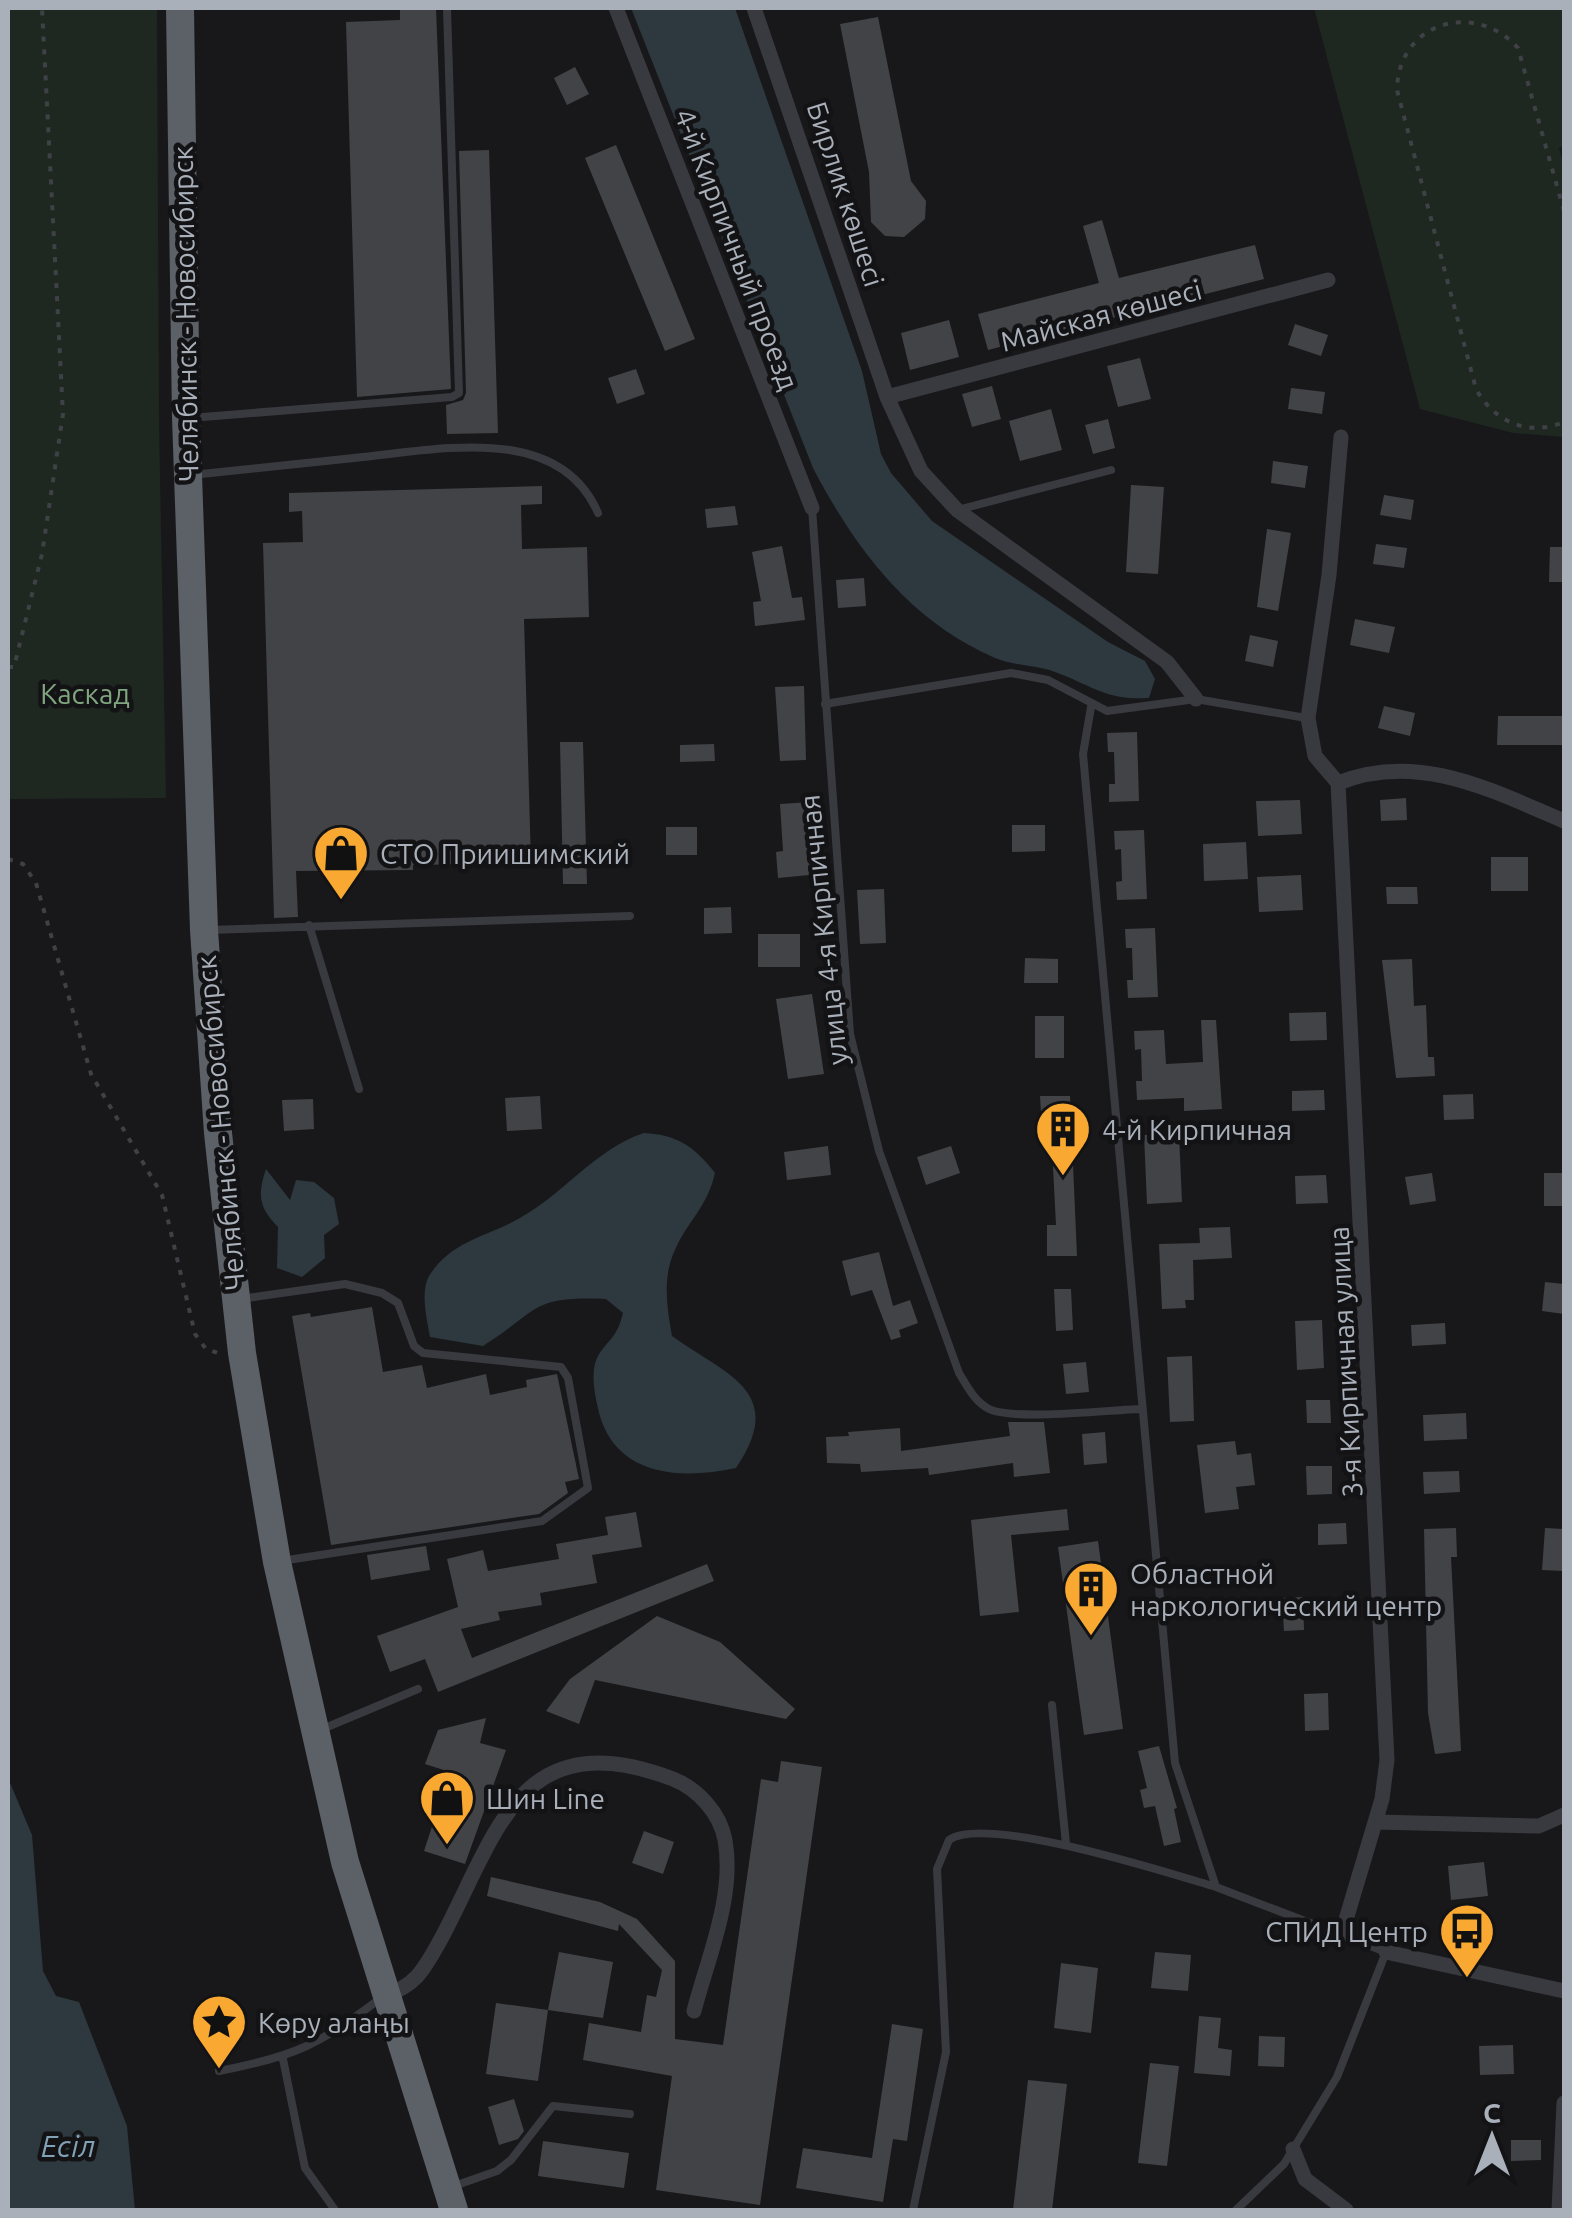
<svg xmlns="http://www.w3.org/2000/svg" width="1572" height="2218" font-family="Ubuntu,sans-serif">
<rect width="100%" height="100%" fill="#18181a"/>
<path fill="#1f2820" d="M8 8H157L159 424 166 798 8 799Z
M1314 8H1564V146L1559 148 1564 167V437L1513 433 1420 409Z"/>
<path fill="#2d383f" d="M631 8H735L862 371 881 454 891 473 932 521 1108 642 1145 661 1155 679 1149 698C1107 701 1091 685 1055 672 1036 665 1014 666 995 658 908 620 855 548 813 468Z
M644 1133C678 1135 694 1146 715 1173 707 1208 688 1220 675 1250 662 1277 667 1308 672 1336 726 1375 788 1391 736 1468 676 1481 610 1475 597 1404 594 1391 591 1371 597 1358 607 1339 616 1341 623 1313L606 1299C530 1296 540 1310 483 1346L430 1337C427 1319 420 1292 429 1276 451 1241 484 1238 518 1219 563 1195 595 1149 644 1133Z
M266 1169 290 1200 296 1180 314 1182 334 1198 339 1224 324 1235 325 1258 302 1277 277 1268 278 1227C259 1208 257 1195 266 1169Z
M8 1778 32 1835 43 1971 56 1996 79 2002 127 2126 135 2210H8Z"/>
<path fill="#424347" d="M400 8H436L451 389 357 397 346 22 400 20Z
M878 17 911 181 926 201 925 219 904 237 885 236 871 222 869 172 840 24Z
M575 67 589 94 567 105 554 78Z
M616 145 695 339 665 351 585 158Z
M489 150 498 433 447 434 446 405 463 400 466 393 459 151Z
M1102 220 1119 278 1255 245 1264 279 988 350 978 314 1099 283 1083 226Z
M949 320 959 357 910 370 901 333Z
M1295 324 1328 335 1321 356 1288 345Z
M1140 358 1151 399 1118 407 1107 366Z
M636 369 645 394 617 404 608 378Z
M992 386 1001 419 972 427 962 394Z
M1291 388 1325 392 1322 414 1288 409Z
M1051 409 1062 450 1020 461 1009 421Z
M1108 419 1115 448 1093 454 1085 425Z
M1273 461 1308 466 1305 488 1271 483Z
M1131 485 1164 487 1158 574 1126 572Z
M542 486V504L521 505 522 549 587 547 589 617 524 619 531 863 413 865V870L296 871 298 917 274 918 263 543 303 542 302 511 289 512V493Z
M1384 495 1414 500 1411 520 1380 515Z
M735 506 738 525 707 528 705 509Z
M1267 529 1291 533 1278 611 1257 607Z
M1376 544 1407 548 1404 568 1373 564Z
M782 546 792 598 802 597 805 620 755 626 753 602 761 601 752 552Z
M1550 547H1564V582H1549Z
M864 578 866 606 838 608 836 580Z
M1355 619 1395 627 1389 653 1350 645Z
M1250 635 1278 641 1273 667 1245 661Z
M804 686 806 760 780 761 775 687Z
M1384 706 1415 713 1410 736 1378 728Z
M1498 716H1564V745H1497Z
M1137 732 1139 801 1109 802V784H1115L1114 752H1108L1107 733Z
M560 742H583L587 884H563Z
M714 744 715 761 680 762V745Z
M1406 798 1407 820 1381 821 1380 800Z
M1300 800 1302 834 1258 836 1256 801Z
M811 802 820 874 778 878 776 852 783 851 780 804Z
M1012 825H1045V851L1012 852Z
M666 827H697V855H666Z
M1144 830 1147 899 1117 900 1116 882 1122 881 1121 849 1115 850 1114 831Z
M1246 842 1248 879 1204 881 1203 844Z
M1491 857H1528V891H1491Z
M1301 875 1303 910 1259 912 1257 877Z
M1386 887H1417L1418 904H1387Z
M884 889 886 943 860 944 857 890Z
M731 907 732 933 704 934V908Z
M1155 928 1158 997 1128 998 1127 980H1133L1132 948H1126L1125 929Z
M758 934H800V967H758Z
M1025 958 1058 959V983H1024Z
M1412 959 1414 1006 1426 1005 1428 1057H1434L1435 1076 1396 1078 1382 960Z
M812 994 824 1074 788 1079 776 999Z
M1326 1012 1327 1040 1290 1041 1289 1013Z
M1035 1016H1064V1058H1035Z
M1201 1020H1216L1222 1109 1184 1111V1098L1137 1100 1136 1081H1142L1141 1049 1135 1050 1134 1031 1164 1030 1166 1064 1203 1062Z
M1324 1090 1325 1110 1292 1111V1091Z
M1473 1094 1474 1119 1444 1120 1443 1095Z
M540 1096 542 1129 507 1131 505 1098Z
M1040 1096H1070L1077 1256H1047V1225H1056L1051 1129 1042 1130Z
M313 1099 314 1129 284 1131 282 1100Z
M1179 1134 1182 1202 1147 1204 1144 1135Z
M828 1146 831 1175 787 1180 784 1152Z
M951 1146 960 1173 926 1185 917 1157Z
M1432 1173 1436 1201 1410 1205 1405 1177Z
M1544 1173H1564V1206H1544Z
M1326 1175 1328 1203 1296 1204 1295 1176Z
M1230 1227 1232 1258 1193 1260 1194 1300H1185L1186 1308 1162 1309 1159 1244 1200 1243 1199 1228Z
M879 1252 893 1306 910 1300 918 1323 899 1330 901 1337 891 1340 872 1290 851 1296 842 1261Z
M1545 1282 1564 1284V1314L1542 1311Z
M1054 1289H1071L1073 1330 1056 1331Z
M372 1307 383 1372 422 1365 427 1388 486 1374 490 1395 527 1387 526 1380 557 1374 579 1479 565 1482 568 1493 539 1514 331 1545 292 1316 310 1313 311 1317Z
M1322 1320 1324 1368 1297 1370 1295 1321Z
M1445 1323 1446 1344 1412 1346 1411 1325Z
M1192 1356 1194 1421 1170 1422 1167 1357Z
M1086 1362 1089 1392 1066 1394 1063 1364Z
M1306 1400H1330L1331 1423H1307Z
M1466 1413 1467 1439 1424 1441 1423 1415Z
M1008 1422H1044L1050 1473 1014 1477 1013 1463 929 1475 928 1468 861 1472 860 1464 827 1463 826 1437 849 1436 848 1432 900 1428 901 1451 1010 1436Z
M1105 1432 1107 1463 1084 1465 1082 1434Z
M1235 1441 1237 1455 1251 1453 1255 1485 1236 1487 1239 1509 1205 1513 1197 1445Z
M1306 1466H1332V1494L1307 1495Z
M1459 1471 1460 1492 1424 1494 1423 1472Z
M1067 1509 1069 1530 1011 1535 1019 1612 980 1616 971 1520Z
M636 1512 642 1547 592 1555 597 1583 540 1593 542 1605 498 1612 500 1620 461 1629 472 1658 707 1564 714 1581 438 1692 425 1659 390 1672 377 1636 458 1607 447 1559 483 1550 488 1571 559 1559 556 1544 608 1535 605 1517Z
M1346 1523 1347 1544 1318 1545V1524Z
M1456 1528 1457 1557H1451L1461 1751 1435 1754 1428 1713 1424 1529Z
M1545 1528 1564 1529V1571L1542 1570Z
M1098 1541 1123 1729 1084 1735 1058 1547Z
M426 1546 430 1570 371 1580 367 1555Z
M1303 1597 1304 1630 1284 1631 1282 1598Z
M657 1616 720 1642 795 1709 786 1719 595 1680 579 1724 546 1711 570 1679Z
M1328 1693 1329 1730 1305 1731 1304 1694Z
M486 1718 480 1743 506 1750 465 1864 424 1851 450 1772 425 1764 438 1730Z
M1159 1746 1177 1808 1174 1809 1181 1842 1164 1846 1155 1806 1144 1808 1140 1790 1147 1788 1138 1751Z
M781 1761 822 1767 760 2205 656 2190 672 2076 583 2060 589 2023 641 2032 647 1995 656 1997 662 1970 619 1924 618 1931 487 1896 491 1877 600 1902 637 1919 675 1961V2039L723 2045 761 1779 778 1782Z
M644 1831 674 1842 663 1874 632 1863Z
M1484 1862 1488 1896 1451 1900 1448 1866Z
M559 1952 613 1962 603 2018 548 2010Z
M1155 1952 1191 1955 1188 1991 1151 1988Z
M1061 1963 1098 1968 1091 2033 1054 2028Z
M496 2003 548 2010 538 2081 486 2074Z
M1199 2016 1221 2018 1218 2048 1232 2050 1230 2076 1194 2073Z
M892 2024 923 2029 907 2141 893 2139 883 2202 796 2188 803 2148 872 2158Z
M1259 2036 1285 2037 1284 2067 1258 2066Z
M1513 2045 1514 2074 1480 2075 1479 2046Z
M1150 2063 1179 2066 1167 2166 1138 2163Z
M1028 2080 1067 2084 1052 2210H1013Z
M514 2099 524 2131 518 2139 499 2145 488 2107Z
M1511 2140H1541V2160L1511 2161Z
M543 2141 629 2153 624 2188 538 2176Z"/>
<g fill="none" stroke-linecap="round" stroke-linejoin="round">
<path stroke="#3f4146" stroke-width="4" stroke-dasharray="5 8" stroke-linecap="butt" d="M1564 211 1518 48C1475 0 1398 22 1397 90L1476 389C1494 422 1529 437 1564 422
M8 667H14L42 554 63 414 42 8
M8 859 23 864 36 883 91 1074 162 1195 195 1334 206 1349 221 1354"/>
<path stroke="#393a3f" stroke-width="8" d="M190 418 452 397 459 393 447 8
M192 475C246 469 300 464 354 458 433 451 558 420 598 513
M812 508 850 1034 879 1151 959 1373C967 1386 974 1401 989 1409 1013 1421 1109 1410 1140 1409
M961 509 1111 470
M825 704 1011 673 1048 680 1107 711 1196 699 1306 718
M1091 707 1083 754 1175 1763 1216 1887 1386 1952 1337 2077 1284 2164 1236 2210
M309 925 359 1089
M208 930 630 916
M240 1299 345 1284 382 1293 398 1303 414 1346 423 1353 561 1367 568 1378 588 1488 542 1521 281 1561
M1052 1705 1066 1844
M320 1730 418 1689
M283 2059 305 2168 335 2210
M219 2071C297 2056 318 2045 381 1998
M451 2187 497 2171 511 2160 553 2106 630 2114
M913 2210 946 2052 937 1869 949 1840C986 1814 1168 1873 1216 1887"/>
<path stroke="#393a3f" stroke-width="15" d="M616 8 812 508
M754 8 887 397 921 471 957 510 1167 662 1196 699
M887 397 1328 280
M1341 437 1329 575 1308 718 1315 756 1338 783 1387 1760 1382 1799 1342 1933
M1338 783C1417 751 1491 790 1564 821
M1376 1822 1539 1826 1564 1815
M1386 1952 1564 1991
M385 1995C417 1986 425 1967 441 1939 498 1832 519 1721 673 1779 698 1789 720 1813 725 1840 735 1896 708 1957 694 2011
M1293 2149 1305 2179 1346 2210
M1559 2210 1564 2103"/>
<path stroke="#5c6067" stroke-width="28" d="M180 8 186 418 204 930 218 1133 242 1353 277 1562 345 1862 454 2210"/>
</g>
<defs>
<g id="shop-pin" transform="scale(2.875)"><path d="M0 17L-7.5 6A9.5 9.5 0 1 1 7.5 6Z" fill="#f9a831" stroke="#131315"/><path d="M-5-2.5h2.3a2.7 3.5 0 0 1 5.4 0H5L5.5 6h-11ZM-1.5-2.5h3a1.5 2.3 0 0 0-3 0Z" fill="#111"/></g>
<g id="building-pin" transform="scale(2.875)"><path d="M0 17L-7.5 6A9.5 9.5 0 1 1 7.5 6Z" fill="#f9a831" stroke="#131315"/><path d="M-4-6H4V6H1V3H-1V6H-4ZM-2.5-4.3h1.7v1.8h-1.7ZM.8-4.3h1.7v1.8H.8ZM-2.5-1h1.7V.8h-1.7ZM.8-1h1.7V.8H.8Z" fill="#111"/></g>
<g id="bus-pin" transform="scale(2.875)"><path d="M0 17L-7.5 6A9.5 9.5 0 1 1 7.5 6Z" fill="#f9a831" stroke="#131315"/><path d="M-5-6H5V4H4V6H2V4H-2V6H-4V4H-5ZM-3.5-4V0h7V-4ZM-3.5 1.2v1.5H-2V1.2ZM2 1.2v1.5H3.5V1.2Z" fill="#111"/></g>
<g id="sight-pin" transform="scale(2.875)"><path d="M0 17L-7.5 6A9.5 9.5 0 1 1 7.5 6Z" fill="#f9a831" stroke="#131315"/><path d="M0-6L1.8-2.2L6-1.7L2.9 1.2L3.7 5.4L0 3.3L-3.7 5.4L-2.9 1.2L-6-1.7L-1.8-2.2Z" fill="#111"/></g>
</defs>
<g fill-rule="evenodd">
<use href="#shop-pin" x="341" y="853"/>
<use href="#building-pin" x="1063" y="1129"/>
<use href="#building-pin" x="1091" y="1589"/>
<use href="#shop-pin" x="447" y="1798"/>
<use href="#bus-pin" x="1467" y="1931"/>
<use href="#sight-pin" x="219" y="2022"/>
</g>
<g text-anchor="middle" dominant-baseline="central" stroke-width="9" stroke-linejoin="round" paint-order="stroke">
<g font-size="28" fill="#a9b0ba" stroke="#131315">
<text transform="translate(846 194) rotate(72)">Бирлик көшесі</text>
<text transform="translate(737 249) rotate(69)">4-й Кирпичный проезд</text>
<text transform="translate(185 314) rotate(-91)">Челябинск - Новосибирск</text>
<text transform="translate(1101 315) rotate(-15)">Майская көшесі</text>
<text transform="translate(823 930) rotate(-96)">улица 4-я Кирпичная</text>
<text transform="translate(220 1123) rotate(-95)">Челябинск - Новосибирск</text>
<text transform="translate(1345 1362) rotate(-93)">3-я Кирпичная улица</text>
</g>
<g font-size="28" fill="#80a680" stroke="#131315">
<text x="85" y="693">Каскад</text>
</g>
<g font-size="28" fill="#a9b0ba" stroke="#131315" text-anchor="start">
<text x="380" y="853">СТО Приишимский</text>
<text x="1102" y="1129">4-й Кирпичная</text>
<text x="1130" y="1573">Областной<tspan x="1130" dy="32">наркологический центр</tspan></text>
<text x="486" y="1798">Шин Line</text>
<text x="1428" y="1931" text-anchor="end">СПИД Центр</text>
<text x="258" y="2022">Көру алаңы</text>
</g>
<g font-size="30" font-style="italic" fill="#80a1b6" stroke="#131315">
<text x="68" y="2146">Есіл</text>
</g>
</g>
<rect width="1572" height="2218" fill="none" stroke="#a9b0ba" stroke-width="20"/>
<g transform="translate(1492 2138)" stroke="#131315" stroke-width="8" paint-order="stroke">
<path d="M0-8L18 38L0 25L-18 38Z" fill="#a9b0ba"/>
<text y="-15" font-size="28" font-weight="bold" text-anchor="middle" fill="#a9b0ba">С</text>
</g>
</svg>
